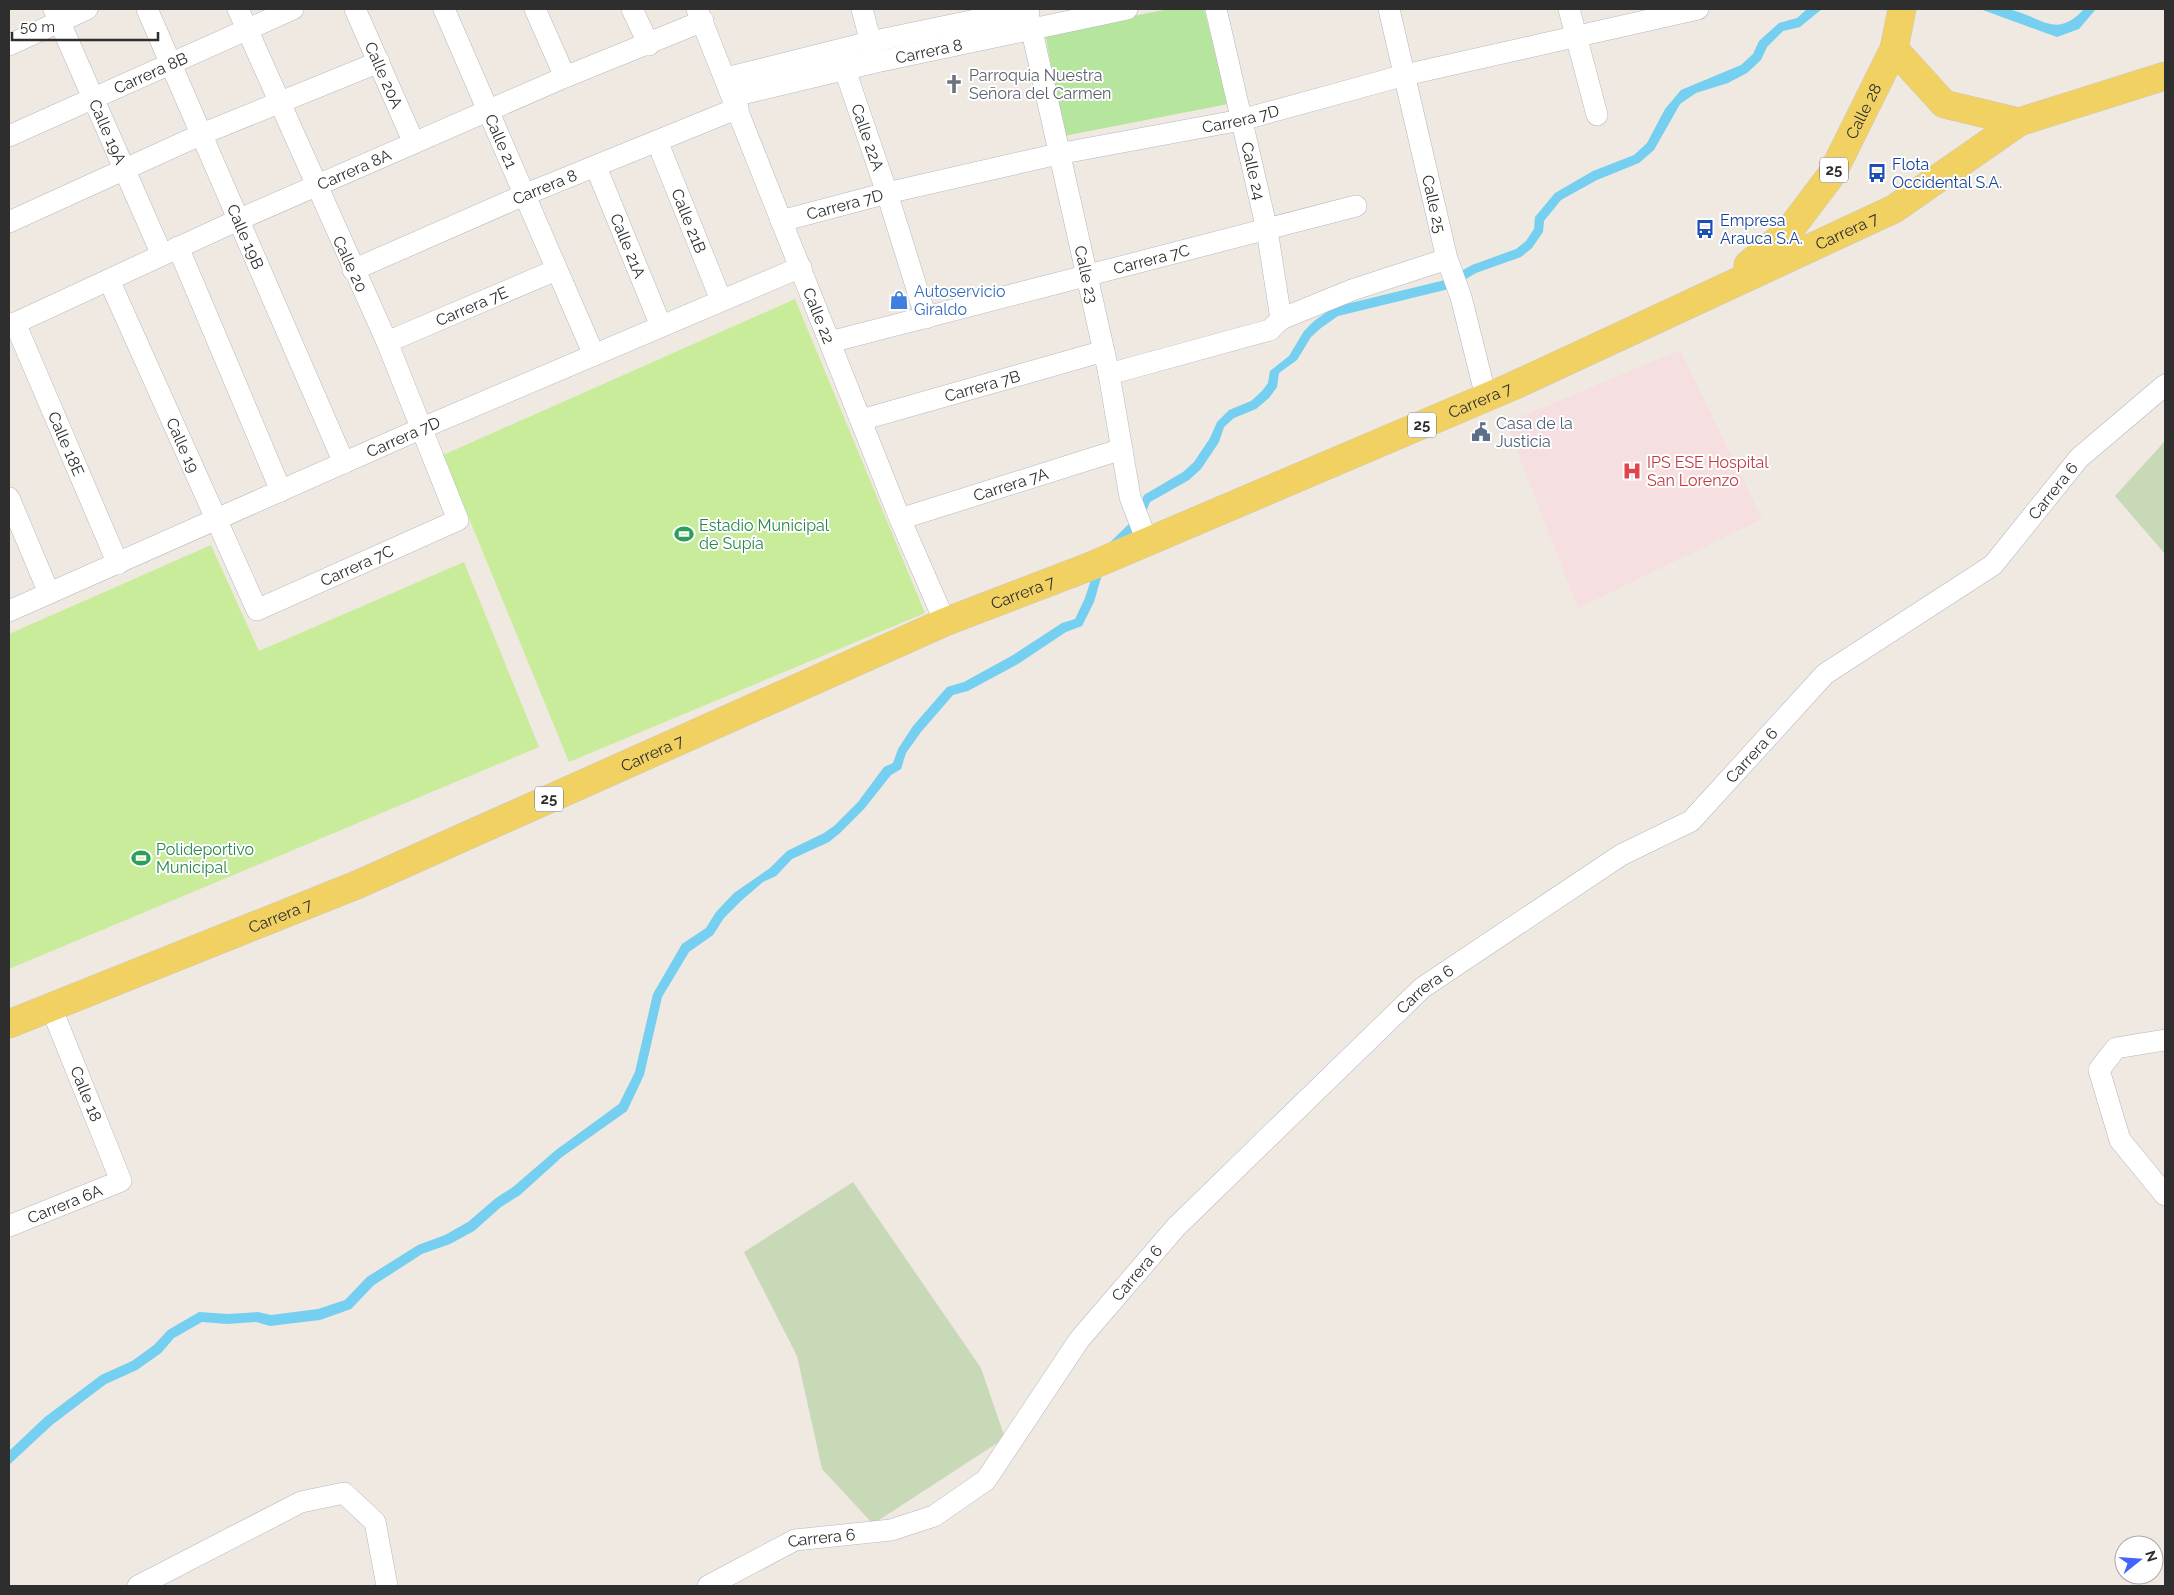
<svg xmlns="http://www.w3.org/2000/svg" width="2174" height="1595" font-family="Raleway,sans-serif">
<rect width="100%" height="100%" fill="#efe9e1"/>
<path fill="#f5dfe0" d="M1680 350 1762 519 1578 608 1506 423Z"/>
<path fill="#b6e59e" d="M1169 9H1204L1228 104 1064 136 1045 33Z"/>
<path fill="#c8d9b8" d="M2165 441V554L2115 496Z
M853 1182 981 1368 1005 1438 873 1524 822 1469 797 1356 744 1252Z"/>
<path fill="#c9ec9a" d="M795 299 925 613 569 762 443 455Z
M211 545 259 651 464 562 539 747 9 969V634Z"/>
<path fill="#75cff0" d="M1807 9H1822L1800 27 1783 31 1767 47 1761 60 1747 73 1728 83 1696 93 1680 104 1654 150 1639 163 1597 180 1561 200 1544 221 1543 232 1532 248 1521 257 1476 273 1449 289 1338 316 1321 328 1311 337 1297 360 1279 373 1277 387 1269 398 1256 409 1234 418 1224 427 1219 442 1201 469 1189 480 1150 502 1140 526 1103 571 1094 602 1082 626 1066 632 1018 664 968 691 953 695 921 732 906 753 901 769 891 775 864 809 840 833 829 842 792 859 776 876 763 882 741 901 724 918 713 935 689 952 662 997 644 1075 627 1111 562 1157 520 1195 501 1207 474 1231 450 1244 422 1254 374 1285 351 1309 320 1320 270 1326 256 1322 227 1324 202 1322 174 1338 161 1353 137 1370 106 1384 52 1425 9 1465V1451L45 1417 101 1375 132 1361 154 1345 168 1330 199 1312 228 1314 258 1312 271 1315 318 1309 345 1300 367 1277 418 1245 445 1235 468 1222 496 1198 513 1187 556 1150 619 1104 635 1072 653 994 682 944 706 928 716 912 734 893 770 868 787 851 824 833 834 826 858 802 884 767 893 763 898 749 913 726 947 687 964 682 1013 655 1062 623 1075 619 1085 598 1100 552 1135 518 1144 495 1183 472 1194 462 1210 438 1217 422 1229 410 1251 401 1262 391 1268 383 1270 371 1289 356 1304 331 1314 321 1334 307 1445 280 1472 265 1516 249 1526 241 1534 229 1535 217 1555 193 1593 171 1634 155 1647 143 1665 109 1681 90 1741 65 1753 54 1759 41 1779 23 1797 18Z
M1980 9C1989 9 1999 7 2007 9 2041 15 2055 41 2084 9H2096L2079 29 2057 37Z"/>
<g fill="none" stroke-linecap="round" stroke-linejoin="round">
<g stroke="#b4b7c1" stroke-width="22">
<g id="minor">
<path id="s1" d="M54 9 162 255"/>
<path id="s2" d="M147 9 344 463"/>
<path id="s3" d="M355 9 414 143"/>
<path id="s4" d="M444 9 594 355"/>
<path d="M535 9 565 77"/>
<path d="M632 9 649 45"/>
<path id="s5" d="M697 9 900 519 945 622"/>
<path d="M862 9 874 54"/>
<path id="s6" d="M1027 9 1109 374 1130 497 1147 541"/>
<path id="s7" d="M1389 9 1447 259 1461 297 1486 397"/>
<path d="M1569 9 1597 115"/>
<path d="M9 45 87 9"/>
<path id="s8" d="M845 70 887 193 926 318"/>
<path d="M726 78 870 42 1029 9"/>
<path id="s9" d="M733 96 876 62 1127 9"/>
<path id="s10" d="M9 136 293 9"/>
<path id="s11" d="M657 141 721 300"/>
<path id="s12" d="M596 167 661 326"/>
<path id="s13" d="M781 221 887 193 1058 154 1241 120 1405 75 1698 9"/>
<path d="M9 222 202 134 379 62"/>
<path d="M178 247 281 491"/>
<path id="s14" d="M353 270 524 195 738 108"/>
<path id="s15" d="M109 280 257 610 458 520 387 342 238 9"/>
<path d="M1281 319 1352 290 1447 259"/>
<path id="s16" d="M15 323 118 564"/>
<path id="s17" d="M9 326 240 219 565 77 703 21"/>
<path id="s18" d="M387 342 556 270"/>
<path id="s19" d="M830 342 1356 206"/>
<path d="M1109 374 1270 330 1281 319 1267 230 1216 9"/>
<path id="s20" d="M861 420 1104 351"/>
<path d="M9 498 49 593"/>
<path id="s21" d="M900 519 1122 449"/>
<path id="s22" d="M9 611 420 429 801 267"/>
<path d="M2165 1040 2116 1048 2099 1070 2120 1140 2165 1195"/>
<path id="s23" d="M9 1226 121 1181 51 1007"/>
<path d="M138 1586 301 1502 344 1493 375 1522 387 1586"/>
<path id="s24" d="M708 1586 795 1540 891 1530 934 1516 986 1480 1079 1340 1176 1227 1422 988 1621 855 1691 821 1825 674 1993 565 2079 458 2165 385"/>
</g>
</g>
<g stroke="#c9c9c9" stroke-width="29">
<g id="major">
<path d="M1894 49 1944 104 2019 122"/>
<path id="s25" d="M1748 265 1789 231 1832 174 1894 49 1902 9"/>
<path id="s26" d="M9 1024 359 884 945 622 1086 568 1513 386 1894 209 2019 122 2165 76"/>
</g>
</g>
<use href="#minor" stroke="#fff" stroke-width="21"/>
<use href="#major" stroke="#f2d163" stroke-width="28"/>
</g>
<defs>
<g id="church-bare" transform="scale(1.5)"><path d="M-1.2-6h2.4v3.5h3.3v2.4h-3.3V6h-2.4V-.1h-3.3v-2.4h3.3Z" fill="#6b7280" stroke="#fff" stroke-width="2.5" paint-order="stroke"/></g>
<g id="bus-bare" transform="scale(1.5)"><path d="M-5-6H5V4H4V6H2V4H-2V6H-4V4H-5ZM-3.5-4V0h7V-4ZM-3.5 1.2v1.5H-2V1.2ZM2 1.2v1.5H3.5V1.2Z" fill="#1a4fb4" stroke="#fff" stroke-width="2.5" paint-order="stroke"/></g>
<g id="shop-bare" transform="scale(1.5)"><path d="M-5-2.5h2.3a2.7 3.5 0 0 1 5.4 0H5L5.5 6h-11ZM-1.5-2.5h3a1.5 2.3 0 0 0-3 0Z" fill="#3f7fe0" stroke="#fff" stroke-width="2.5" paint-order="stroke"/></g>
<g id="civic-bare" transform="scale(1.5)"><path d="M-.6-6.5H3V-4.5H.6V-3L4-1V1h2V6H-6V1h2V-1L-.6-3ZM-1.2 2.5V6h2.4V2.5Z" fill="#5c6f8a" stroke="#fff" stroke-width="2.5" paint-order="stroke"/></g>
<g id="hospital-bare" transform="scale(1.5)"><path d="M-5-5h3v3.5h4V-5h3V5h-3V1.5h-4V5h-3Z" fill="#e0444e" stroke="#fff" stroke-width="2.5" paint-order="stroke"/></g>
<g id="stadium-bare" transform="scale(1.5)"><path d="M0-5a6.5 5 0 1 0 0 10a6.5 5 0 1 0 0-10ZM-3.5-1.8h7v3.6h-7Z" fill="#2e9e5b" stroke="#fff" stroke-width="2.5" paint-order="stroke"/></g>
</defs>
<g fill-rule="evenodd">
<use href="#church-bare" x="954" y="84"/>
<use href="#bus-bare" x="1877" y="173"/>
<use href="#bus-bare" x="1705" y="229"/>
<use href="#shop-bare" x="899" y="300"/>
<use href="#civic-bare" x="1481" y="432"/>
<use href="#hospital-bare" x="1632" y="471"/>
<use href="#stadium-bare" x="684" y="534"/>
<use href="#stadium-bare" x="141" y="858"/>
</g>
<g text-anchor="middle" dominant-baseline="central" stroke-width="4" stroke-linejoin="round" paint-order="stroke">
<g fill="#fff" stroke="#6d6d6d" stroke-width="1">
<rect x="1820" y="157.5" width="28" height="25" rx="4"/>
<rect x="1408" y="412.5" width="28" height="25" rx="4"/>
<rect x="535" y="786.5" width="28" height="25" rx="4"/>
</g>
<g font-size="15" font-weight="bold" fill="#2e2e2e">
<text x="1834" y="170">25</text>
<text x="1422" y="425">25</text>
<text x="549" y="799">25</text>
</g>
<g font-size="16" fill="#2e2e2e" stroke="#fff">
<text stroke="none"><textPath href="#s9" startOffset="201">Carrera 8</textPath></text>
<text stroke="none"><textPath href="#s10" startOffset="155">Carrera 8B</textPath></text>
<text stroke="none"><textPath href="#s3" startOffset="72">Calle 20A</textPath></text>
<text stroke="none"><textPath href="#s25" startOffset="195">Calle 28</textPath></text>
<text stroke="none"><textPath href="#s13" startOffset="471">Carrera 7D</textPath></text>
<text stroke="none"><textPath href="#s1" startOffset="134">Calle 19A</textPath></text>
<text stroke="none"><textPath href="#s8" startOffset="71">Calle 22A</textPath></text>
<text stroke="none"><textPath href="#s4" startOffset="144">Calle 21</textPath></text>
<text stroke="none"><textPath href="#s17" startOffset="379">Carrera 8A</textPath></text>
<text transform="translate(1253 171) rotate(77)">Calle 24</text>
<text stroke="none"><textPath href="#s14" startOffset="209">Carrera 8</textPath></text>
<text stroke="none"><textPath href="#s13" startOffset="66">Carrera 7D</textPath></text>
<text stroke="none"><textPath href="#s7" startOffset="200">Calle 25</textPath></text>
<text stroke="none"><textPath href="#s11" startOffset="86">Calle 21B</textPath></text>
<text stroke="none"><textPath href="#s26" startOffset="2002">Carrera 7</textPath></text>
<text stroke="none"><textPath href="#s2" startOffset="248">Calle 19B</textPath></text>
<text stroke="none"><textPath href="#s12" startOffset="85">Calle 21A</textPath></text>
<text stroke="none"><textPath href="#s19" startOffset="332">Carrera 7C</textPath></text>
<text transform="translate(350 264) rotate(65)">Calle 20</text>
<text stroke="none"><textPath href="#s6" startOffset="272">Calle 23</textPath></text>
<text stroke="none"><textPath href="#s18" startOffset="92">Carrera 7E</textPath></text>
<text stroke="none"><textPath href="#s5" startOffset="330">Calle 22</textPath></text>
<text stroke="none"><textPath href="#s20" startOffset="126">Carrera 7B</textPath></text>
<text stroke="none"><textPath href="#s26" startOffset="1598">Carrera 7</textPath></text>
<text stroke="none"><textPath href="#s22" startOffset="431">Carrera 7D</textPath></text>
<text stroke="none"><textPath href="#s16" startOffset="131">Calle 18E</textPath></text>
<text stroke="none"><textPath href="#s15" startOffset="181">Calle 19</textPath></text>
<text stroke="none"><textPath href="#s21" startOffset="116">Carrera 7A</textPath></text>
<text stroke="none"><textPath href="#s24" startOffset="1775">Carrera 6</textPath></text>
<text stroke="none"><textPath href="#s15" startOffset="471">Carrera 7C</textPath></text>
<text stroke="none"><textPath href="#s26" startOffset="1102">Carrera 7</textPath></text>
<text stroke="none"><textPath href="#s26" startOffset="698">Carrera 7</textPath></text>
<text stroke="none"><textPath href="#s24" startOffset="1370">Carrera 6</textPath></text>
<text stroke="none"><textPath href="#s26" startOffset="292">Carrera 7</textPath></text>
<text stroke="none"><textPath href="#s24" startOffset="965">Carrera 6</textPath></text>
<text transform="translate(86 1094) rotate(68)">Calle 18</text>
<text stroke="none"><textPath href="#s23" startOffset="60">Carrera 6A</textPath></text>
<text stroke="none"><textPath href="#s24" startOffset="560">Carrera 6</textPath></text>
<text stroke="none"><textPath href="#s24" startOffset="125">Carrera 6</textPath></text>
</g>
<g font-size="16" fill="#5b616d" stroke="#fff" text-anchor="start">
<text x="969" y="75">Parroquia Nuestra<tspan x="969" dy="18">Señora del Carmen</tspan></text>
</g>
<g font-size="16" fill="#164399" stroke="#fff" text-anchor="start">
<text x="1892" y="164">Flota<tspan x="1892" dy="18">Occidental S.A.</tspan></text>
<text x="1720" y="220">Empresa<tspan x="1720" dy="18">Arauca S.A.</tspan></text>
</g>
<g font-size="16" fill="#366cbe" stroke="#fff" text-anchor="start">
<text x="914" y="291">Autoservicio<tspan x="914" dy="18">Giraldo</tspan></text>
</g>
<g font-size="16" fill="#4e5e75" stroke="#fff" text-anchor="start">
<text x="1496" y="423">Casa de la<tspan x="1496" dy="18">Justicia</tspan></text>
</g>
<g font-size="16" fill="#be3a42" stroke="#fff" text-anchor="start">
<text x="1647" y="462">IPS ESE Hospital<tspan x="1647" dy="18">San Lorenzo</tspan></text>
</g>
<g font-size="16" fill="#27864d" stroke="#fff" text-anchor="start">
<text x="699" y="525">Estadio Municipal<tspan x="699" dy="18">de Supía</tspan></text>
<text x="156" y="849">Polideportivo<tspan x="156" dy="18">Municipal</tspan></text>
</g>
</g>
<rect width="2174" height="1595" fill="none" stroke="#2e2e2e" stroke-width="20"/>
<g transform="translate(2139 1560) rotate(73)"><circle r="24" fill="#ffffff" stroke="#ababab"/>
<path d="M0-4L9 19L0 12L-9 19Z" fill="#4264fb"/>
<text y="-8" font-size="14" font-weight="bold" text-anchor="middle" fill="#2e2e2e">N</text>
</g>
<path d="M12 32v8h146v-8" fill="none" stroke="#2e2e2e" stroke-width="2.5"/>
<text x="20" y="32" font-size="15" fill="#2e2e2e" stroke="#ffffff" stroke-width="4" paint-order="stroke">50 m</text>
</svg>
